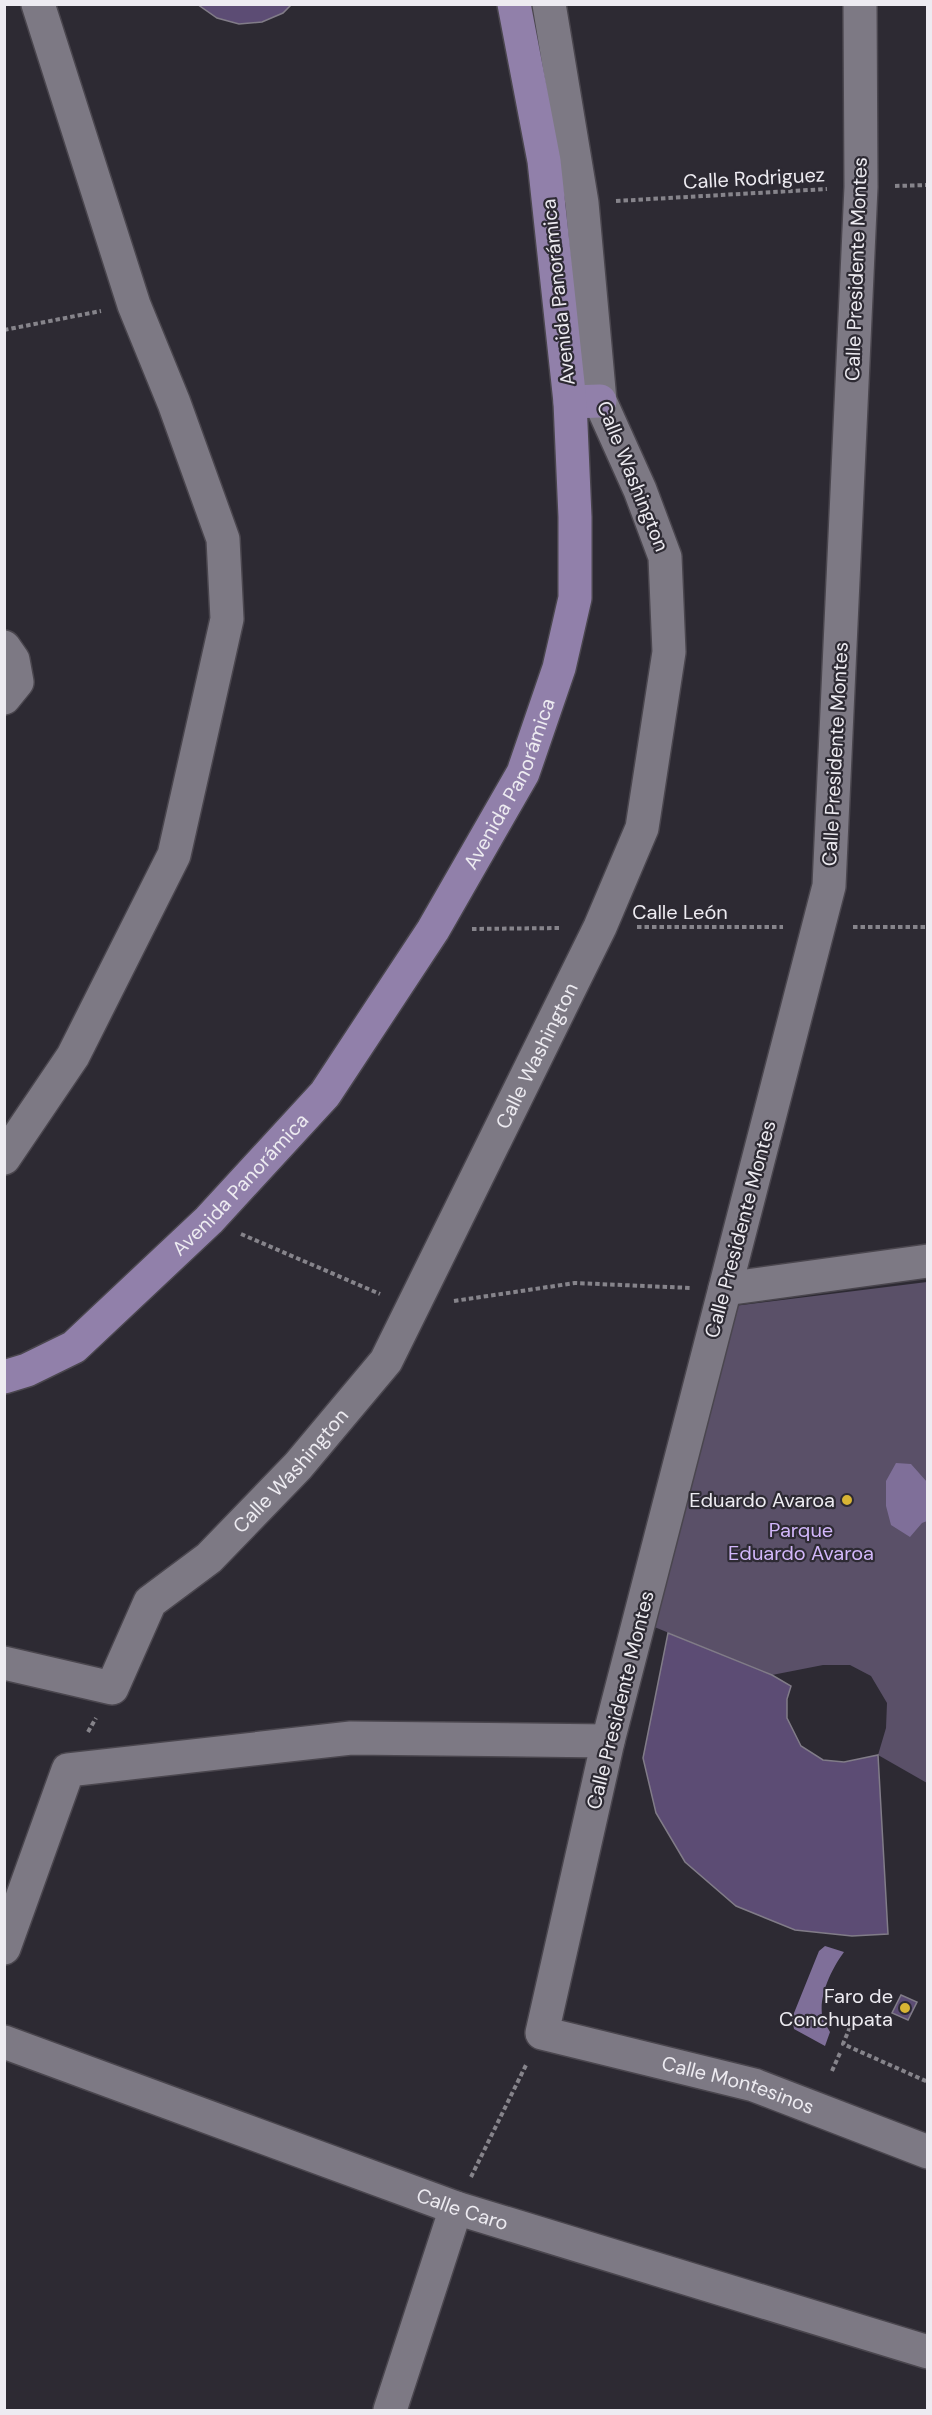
<svg xmlns="http://www.w3.org/2000/svg" width="932" height="2415" font-family="'DM Sans',sans-serif">
<rect width="100%" height="100%" fill="#2d2a33"/>
<path fill="#5a5068" d="M927 1282V1783L878 1755 886 1728 887 1703 871 1676 850 1665H823L772 1675 652 1626 726 1307Z"/>
<path fill="#7f6f99" d="M896 1463 911 1464 927 1482V1521L922 1523 910 1537 891 1525 886 1506V1481Z
M825 1946 844 1952C832 1968 817 1998 823 2019 824 2023 828 2028 830 2032L825 2046 794 2029 792 2018 819 1951Z"/>
<path fill="#5c4c74" stroke="#817c88" stroke-width="1.5" d="M197 4H292L283 13 262 22 239 24 217 18Z
M668 1633 772 1675 791 1686 787 1699V1718L801 1746 823 1760 844 1762 878 1755 888 1934 852 1936 795 1930 736 1906 685 1862 656 1813 643 1758Z
M901 1995 917 2002 908 2020 892 2013Z"/>
<g fill="none" stroke-linecap="round" stroke-linejoin="round">
<g stroke="#4a464e" stroke-width="36">
<g id="minor">
<path id="s1" d="M860 4 861 187 829 886 608 1741 542 2033 754 2085 928 2152"/>
<path d="M4 647 13 660 17 682 4 698"/>
<path d="M4 1158 73 1056 174 855 227 619 223 539 174 403 134 305 38 4"/>
<path d="M725 1289 928 1261"/>
<path id="s2" d="M4 1663 112 1688 150 1602 209 1558 298 1466 386 1361 600 927 642 828 669 652 665 557 640 490 600 401 582 203 549 4"/>
<path d="M4 1948 68 1770 351 1738 608 1741"/>
<path id="s3" d="M4 2042 456 2208 928 2352"/>
<path d="M390 2410 456 2208"/>
</g>
</g>
<g stroke="#4a464e" stroke-width="36">
<g id="major">
<path d="M570 402 600 401"/>
<path id="s4" d="M4 1377 27 1370 74 1347 209 1220 325 1094 433 930 523 773 559 668 575 598V517L570 402 544 161 514 4"/>
</g>
</g>
<path stroke="#86848b" stroke-width="4" stroke-dasharray="4.5 3" stroke-linecap="butt" d="M895 186 928 185
M616 201 827 189
M4 330 101 311
M637 927H783
M853 927H928
M472 929 561 928
M241 1234 380 1294
M454 1301 575 1283 691 1288
M88 1732 96 1718
M850 2027 843 2044 928 2082
M832 2071 840 2053
M471 2177 527 2063"/>
<use href="#minor" stroke="#7d7984" stroke-width="33"/>
<use href="#major" stroke="#9180aa" stroke-width="33"/>
</g>
<g fill="#d8b434" stroke="#2d2a33" stroke-width="2">
<circle cx="847" cy="1500" r="6"/>
<circle cx="905" cy="2008" r="6"/>
</g>
<g text-anchor="middle" dominant-baseline="central" stroke-width="4.5" stroke-linejoin="round" paint-order="stroke">
<g font-size="20" fill="#edebf1" stroke="#2d2a33">
<text transform="translate(754 178) rotate(-3)">Calle Rodriguez</text>
<text transform="translate(856 269) rotate(-88)">Calle Presidente Montes</text>
<text transform="translate(558 292) rotate(-96)">Avenida Panorámica</text>
<text transform="translate(633 476) rotate(68)">Calle Washington</text>
<text transform="translate(835 754) rotate(-87)">Calle Presidente Montes</text>
<text stroke="none"><textPath href="#s4" startOffset="795">Avenida Panorámica</textPath></text>
<text x="680" y="912">Calle León</text>
<text stroke="none"><textPath href="#s2" startOffset="884">Calle Washington</textPath></text>
<text stroke="none"><textPath href="#s4" startOffset="309">Avenida Panorámica</textPath></text>
<text transform="translate(740 1229) rotate(-75)">Calle Presidente Montes</text>
<text stroke="none"><textPath href="#s2" startOffset="398">Calle Washington</textPath></text>
<text transform="translate(620 1700) rotate(-76)">Calle Presidente Montes</text>
<text stroke="none"><textPath href="#s1" startOffset="2268">Calle Montesinos</textPath></text>
<text stroke="none"><textPath href="#s3" startOffset="488">Calle Caro</textPath></text>
</g>
<g font-size="20" fill="#edebf1" stroke="#2d2a33" text-anchor="end">
<text x="835" y="1500">Eduardo Avaroa</text>
<text x="893" y="1996">Faro de<tspan x="893" dy="23">Conchupata</tspan></text>
</g>
<g font-size="20" fill="#d2b7fa" stroke="#2d2a33">
<text x="801" y="1530">Parque<tspan x="801" dy="23">Eduardo Avaroa</tspan></text>
</g>
</g>
<rect width="932" height="2415" fill="none" stroke="#edebf1" stroke-width="12"/>
</svg>
